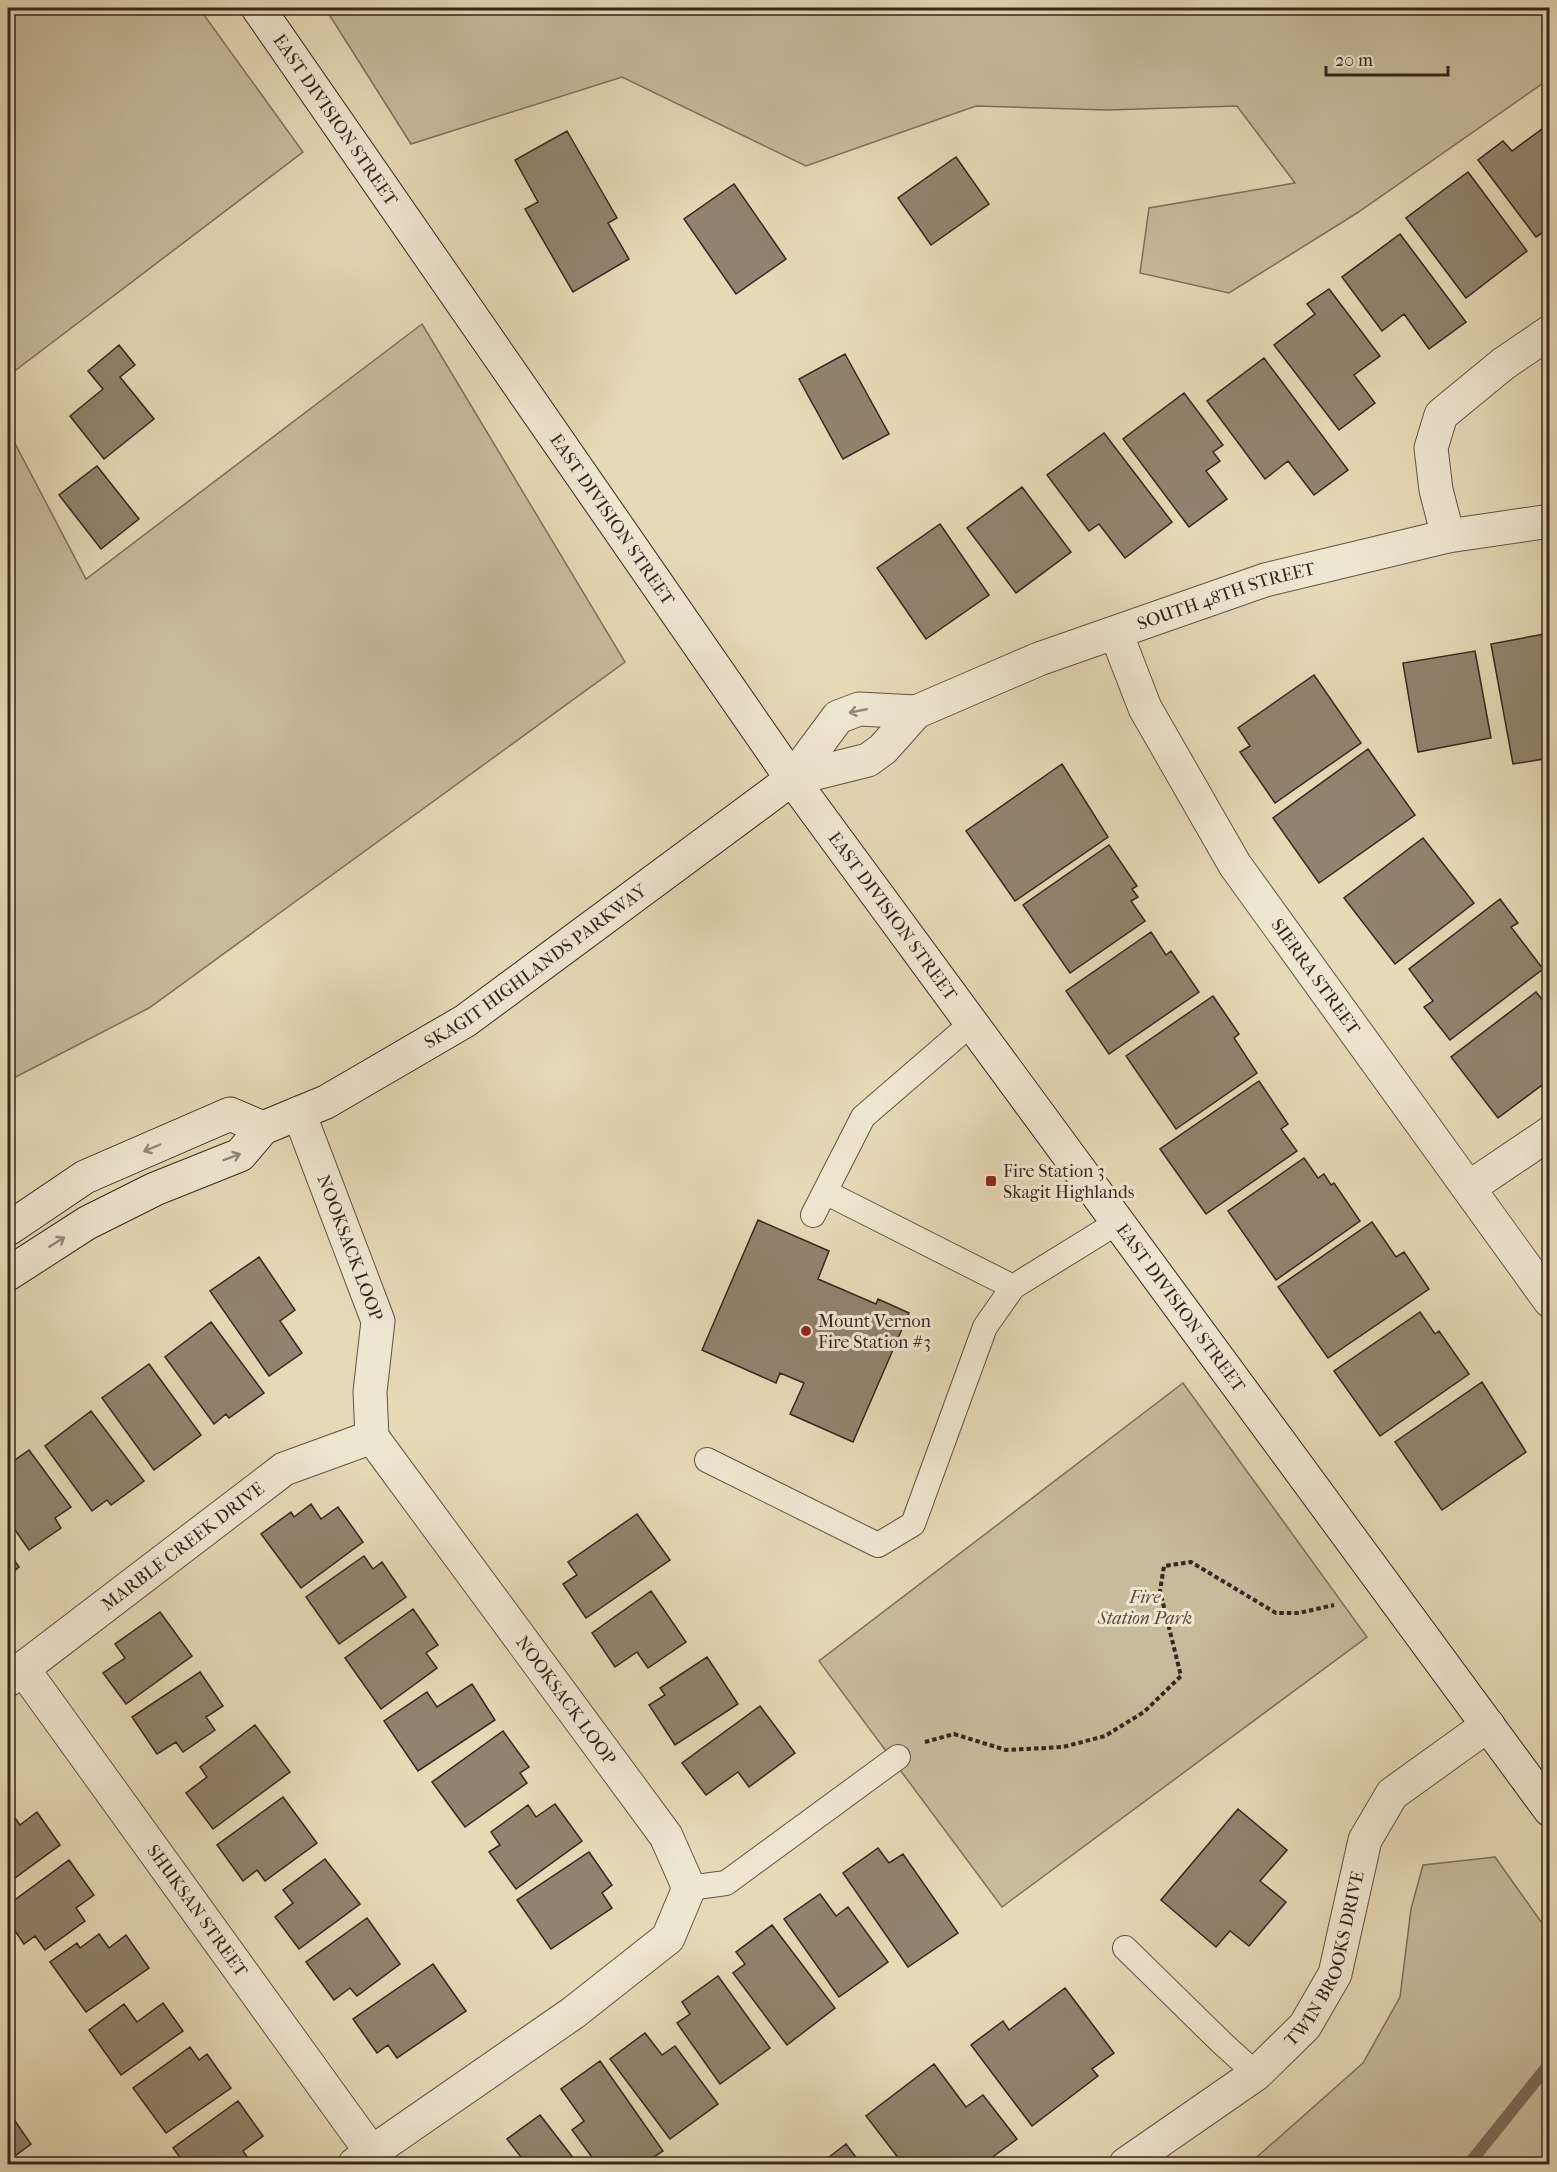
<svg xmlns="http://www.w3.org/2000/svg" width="1557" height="2172" font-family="'IM FELL French Canon',serif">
<rect width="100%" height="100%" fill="#e6d9b6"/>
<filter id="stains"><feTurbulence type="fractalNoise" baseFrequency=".00333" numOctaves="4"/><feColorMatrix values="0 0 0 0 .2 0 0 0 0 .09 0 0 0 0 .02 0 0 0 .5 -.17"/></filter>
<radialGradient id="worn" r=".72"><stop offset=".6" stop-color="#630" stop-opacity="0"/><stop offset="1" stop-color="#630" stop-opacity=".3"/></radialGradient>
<path fill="#c8bb9c" stroke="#7f705e" stroke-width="1.5" d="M8 8H199L303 152 8 376Z
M325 8H1549V79L1357 213 1229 293 1140 273 1149 208 1295 183 1237 106 1107 110 976 106 806 166 622 77 411 144Z
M422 324 625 662 149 1008 8 1081V430L86 579Z
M1183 1383 1367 1637 1002 1907 819 1661Z
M1495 1857 1549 1933V2164H1249L1363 2063 1400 1997 1411 1909 1423 1865Z"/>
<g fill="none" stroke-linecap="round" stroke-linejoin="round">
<path stroke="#7c6d5b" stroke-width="12" d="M1469 2164 1550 2063"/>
</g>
<path fill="#92836e" stroke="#36261f" stroke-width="1.5" d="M1549 124 1550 228 1536 237 1478 160 1503 141 1512 151Z
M567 131 617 218 608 223 629 259 573 292 525 209 538 202 515 160Z
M956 157 989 204 931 245 898 198Z
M1468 172 1527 251 1466 298 1406 218Z
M734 184 786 259 736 294 684 219Z
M1400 234 1466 322 1429 349 1404 314 1382 331 1342 277Z
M1329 289 1380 356 1354 375 1375 403 1339 430 1274 345 1315 314 1307 304Z
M119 345 135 365 120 377 154 419 104 459 70 416 103 389 88 371Z
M845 354 889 434 843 459 799 379Z
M1264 358 1348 470 1314 495 1288 461 1265 479 1207 401Z
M1184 393 1223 445 1213 452 1220 461 1206 471 1227 499 1189 527 1123 439Z
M1104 433 1172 522 1125 558 1099 524 1089 531 1047 475Z
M97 466 139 519 101 549 59 495Z
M1022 487 1071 552 1016 593 967 528Z
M940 524 989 595 926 639 877 568Z
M1550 633V758L1513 764 1491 644Z
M1475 651 1491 738 1418 752 1403 663Z
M1314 675 1361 743 1275 803 1240 752 1250 746 1238 728Z
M1368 749 1415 815 1319 883 1273 818Z
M1062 764 1108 837 1015 901 966 831Z
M1423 838 1474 903 1395 964 1344 898Z
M1109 845 1137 886 1132 889 1138 897 1131 901 1145 921 1070 973 1023 905Z
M1500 899 1518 923 1511 927 1543 969 1450 1040 1424 1007 1433 1001 1409 969Z
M1151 932 1166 955 1171 951 1199 992 1109 1054 1066 991Z
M1536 992 1550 1009V1079L1498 1118 1451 1057Z
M1213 996 1239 1034 1234 1038 1257 1073 1176 1129 1126 1056Z
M1259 1081 1288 1124 1281 1129 1297 1151 1206 1214 1160 1149Z
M1304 1158 1318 1178 1324 1174 1331 1185 1334 1183 1360 1221 1276 1280 1228 1211Z
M758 1220 829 1251 818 1279 876 1304 878 1299 909 1313 853 1442 790 1414 804 1383 780 1373 776 1383 702 1350Z
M1372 1222 1396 1257 1404 1252 1429 1289 1328 1358 1278 1287Z
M259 1257 295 1310 280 1321 302 1353 269 1376 210 1291Z
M1420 1312 1435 1334 1439 1331 1469 1374 1380 1436 1334 1371Z
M211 1322 264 1393 229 1418 226 1414 214 1424 165 1357Z
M149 1364 201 1435 154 1470 102 1398Z
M1482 1382 1526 1452 1442 1510 1395 1442Z
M91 1411 144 1481 111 1505 107 1500 92 1511 45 1446Z
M29 1450 71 1507 55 1518 61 1528 29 1550 8 1520V1465Z
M311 1504 321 1519 338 1507 363 1542 301 1588 261 1534 291 1512 294 1517Z
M637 1514 670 1560 586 1618 563 1584 577 1575 568 1562Z
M8 1551 19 1567 8 1576Z
M364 1556 373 1569 382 1562 406 1597 339 1644 306 1597Z
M651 1591 686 1642 648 1668 637 1652 615 1667 592 1633Z
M413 1609 438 1645 426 1653 437 1668 381 1709 345 1658Z
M160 1612 192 1656 126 1704 103 1673 125 1658 115 1644Z
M707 1657 738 1704 675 1745 649 1705 665 1695 660 1688Z
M200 1672 223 1706 206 1717 215 1730 183 1752 176 1742 157 1754 132 1717Z
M472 1684 495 1720 418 1771 384 1721 427 1692 437 1707Z
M760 1706 795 1753 749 1787 738 1772 706 1795 682 1763Z
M255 1725 290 1772 213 1829 186 1793 207 1777 200 1767Z
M503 1731 529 1767 520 1773 527 1783 465 1827 432 1782Z
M283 1797 317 1843 265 1881 257 1870 243 1881 217 1845Z
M555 1804 582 1841 516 1889 489 1852 500 1845 491 1832 528 1805 536 1817Z
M1238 1809 1287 1850 1260 1881 1286 1902 1249 1946 1230 1931 1216 1947 1161 1900Z
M10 1811 20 1825 37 1812 60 1845 8 1883V1813Z
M878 1848 889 1863 903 1854 958 1933 908 1967 843 1873Z
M589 1852 612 1885 602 1893 612 1908 551 1949 517 1900Z
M325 1859 360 1904 299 1949 275 1917 293 1903 283 1890Z
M69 1860 94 1895 76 1908 85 1921 45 1950 35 1936 24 1944 8 1921V1905Z
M820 1894 836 1916 848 1907 888 1962 839 1997 784 1919Z
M367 1918 400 1964 357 1996 350 1988 334 2000 306 1962Z
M772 1925 835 2008 787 2045 733 1973 745 1964 736 1952Z
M99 1934 109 1948 126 1935 149 1968 86 2012 50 1962 77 1943 80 1948Z
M433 1964 466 2011 397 2058 388 2045 377 2053 353 2019Z
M718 1976 770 2048 720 2084 677 2023 690 2014 682 2002Z
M1065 1988 1114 2053 1092 2069 1098 2076 1032 2126 971 2045 1003 2021 1009 2030Z
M163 2003 183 2031 121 2075 89 2030 124 2004 137 2022Z
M645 2033 662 2055 675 2046 718 2104 670 2139 610 2059Z
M190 2047 199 2060 207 2054 231 2088 166 2133 133 2088Z
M600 2061 663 2151 643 2164H597L572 2130 584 2121 561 2089Z
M934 2064 966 2107 983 2095 1017 2139 983 2164H903L866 2116Z
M238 2101 263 2136 243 2151 252 2164H185L173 2148Z
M8 2111 31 2144 8 2161Z
M540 2115 578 2164H511L521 2157 507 2139Z
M846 2144 861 2164H820Z"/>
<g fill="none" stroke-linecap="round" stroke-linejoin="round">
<g stroke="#625345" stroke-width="26">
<path id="lane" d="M825 1192 1013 1287
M813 1215 863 1117 972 1023
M707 1460 878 1545 913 1524 985 1327 1013 1287 1118 1222
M689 1888 726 1883 898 1757
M1125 1948 1222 2043 1256 2074"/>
</g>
<g stroke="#625345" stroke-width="35">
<g id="street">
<path d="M1448 536 1436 490 1431 448 1441 415 1503 364 1550 332"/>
<path id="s1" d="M1116 633 1145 708 1235 865 1550 1301"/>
<path id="s2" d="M792 779 868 760 883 749 916 712 1039 659 1265 580 1448 536 1550 521"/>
<path d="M792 779 838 717 859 709 916 712"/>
<path id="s3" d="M299 1113 378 1321 370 1392 372 1437 666 1836 689 1888 668 1938 573 2013 355 2164"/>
<path d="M1470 1187 1550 1133"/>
<path id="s4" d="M23 1669 372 2153"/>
<path id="s5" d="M8 1680 284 1469 372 1437"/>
<path id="s6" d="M1126 2164 1256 2074 1305 2026 1335 1974 1365 1840 1392 1794 1488 1725"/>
</g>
</g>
<g stroke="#36261f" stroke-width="35">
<g id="secondary">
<path id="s7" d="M258 8 792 779 1550 1810"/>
<path d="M8 1229 85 1177 230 1114 263 1128"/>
<path id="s8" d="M8 1274 87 1223 155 1189 240 1155 263 1128 326 1102 465 1021 792 779"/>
</g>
</g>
<path stroke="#36261f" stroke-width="4" stroke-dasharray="4.5 3" stroke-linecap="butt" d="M925 1742 954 1734 1006 1750 1063 1747 1105 1736 1144 1712 1181 1676 1160 1591 1164 1566 1191 1562 1276 1613H1299L1334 1605"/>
<use href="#lane" stroke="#efe6d0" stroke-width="24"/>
<use href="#street" stroke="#efe6d0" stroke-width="33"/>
<use href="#secondary" stroke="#efe6d0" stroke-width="33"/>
</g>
<defs><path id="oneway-shaft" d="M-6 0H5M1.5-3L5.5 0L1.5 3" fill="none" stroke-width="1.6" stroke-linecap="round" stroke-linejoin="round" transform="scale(1.5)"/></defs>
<g stroke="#928678">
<use href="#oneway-shaft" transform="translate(858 711) rotate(169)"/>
<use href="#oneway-shaft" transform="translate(152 1148) rotate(157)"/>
<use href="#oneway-shaft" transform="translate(232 1157) rotate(-21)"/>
<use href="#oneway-shaft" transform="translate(57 1242) rotate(-32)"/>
</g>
<g fill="#8f2418" stroke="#efe6d0" stroke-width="2">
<rect x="985" y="1175" width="12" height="12" rx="3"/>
<circle cx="806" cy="1331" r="6"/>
</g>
<g text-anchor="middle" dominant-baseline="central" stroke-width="6" stroke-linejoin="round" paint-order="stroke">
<g font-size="18" fill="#36261f" stroke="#efe6d0">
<text stroke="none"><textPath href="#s7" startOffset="136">EAST DIVISION STREET</textPath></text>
<text stroke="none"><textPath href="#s7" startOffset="622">EAST DIVISION STREET</textPath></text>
<text stroke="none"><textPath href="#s2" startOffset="478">SOUTH 48TH STREET</textPath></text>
<text stroke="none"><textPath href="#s7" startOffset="1108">EAST DIVISION STREET</textPath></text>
<text stroke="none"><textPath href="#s8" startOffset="615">SKAGIT HIGHLANDS PARKWAY</textPath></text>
<text stroke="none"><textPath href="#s1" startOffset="399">SIERRA STREET</textPath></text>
<text stroke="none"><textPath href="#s3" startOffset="144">NOOKSACK LOOP</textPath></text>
<text stroke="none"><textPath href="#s7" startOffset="1594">EAST DIVISION STREET</textPath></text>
<text stroke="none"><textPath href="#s5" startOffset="220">MARBLE CREEK DRIVE</textPath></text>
<text stroke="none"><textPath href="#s3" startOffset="666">NOOKSACK LOOP</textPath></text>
<text stroke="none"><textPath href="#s4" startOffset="298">SHUKSAN STREET</textPath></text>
<text stroke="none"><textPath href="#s6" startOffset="297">TWIN BROOKS DRIVE</textPath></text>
</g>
<g font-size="18" fill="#36261f" stroke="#efe6d0" text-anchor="start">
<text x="1003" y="1171">Fire Station 3<tspan x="1003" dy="21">Skagit Highlands</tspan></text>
<text x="818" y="1321">Mount Vernon<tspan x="818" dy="21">Fire Station #3</tspan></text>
</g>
<g font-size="18" font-style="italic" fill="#5a4b3e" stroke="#efe6d0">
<text x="1145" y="1597">Fire<tspan x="1145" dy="21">Station Park</tspan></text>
</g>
</g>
<rect width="1557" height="2172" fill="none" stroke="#e6d9b6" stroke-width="30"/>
<rect x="9" y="9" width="1539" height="2154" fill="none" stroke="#36261f" stroke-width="3"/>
<rect x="15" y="15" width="1527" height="2142" fill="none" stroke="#36261f" stroke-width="1.5"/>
<path d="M1326 66v9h122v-9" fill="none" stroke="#36261f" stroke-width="3"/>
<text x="1335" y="66" font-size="18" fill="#36261f" stroke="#efe6d0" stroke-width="4.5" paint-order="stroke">20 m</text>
<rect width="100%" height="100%" filter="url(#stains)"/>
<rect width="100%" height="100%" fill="url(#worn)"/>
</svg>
